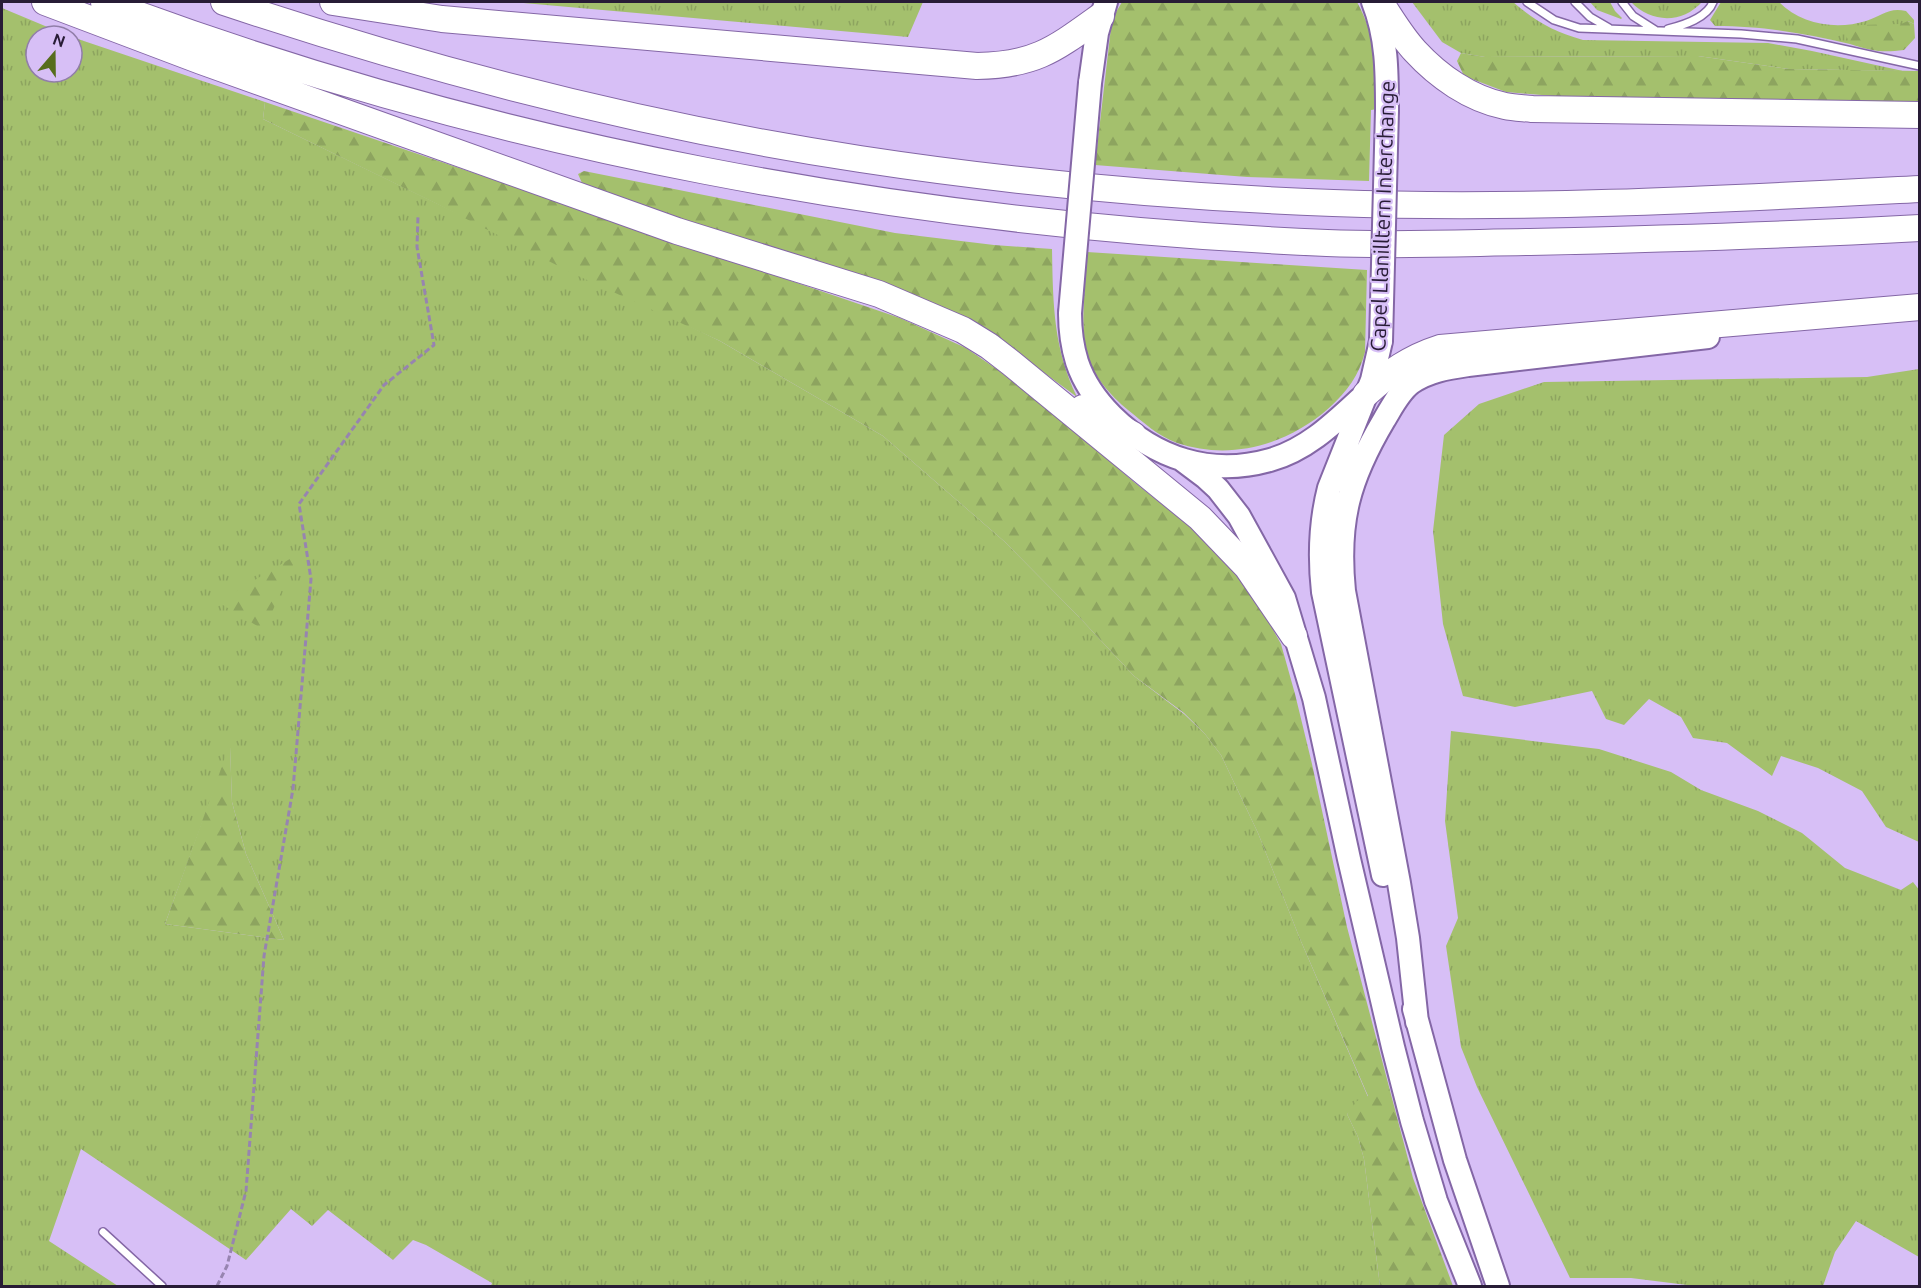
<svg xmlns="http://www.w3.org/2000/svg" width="1921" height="1288" font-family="Ubuntu,sans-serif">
<defs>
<pattern id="grass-tufts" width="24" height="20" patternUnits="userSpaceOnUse" patternTransform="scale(1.5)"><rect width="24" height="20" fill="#a4c06d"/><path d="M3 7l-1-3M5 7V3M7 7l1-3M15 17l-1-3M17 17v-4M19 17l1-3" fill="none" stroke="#8da45f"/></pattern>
<pattern id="forest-firs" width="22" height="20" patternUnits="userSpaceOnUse" patternTransform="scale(1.5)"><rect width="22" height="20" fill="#a4c06d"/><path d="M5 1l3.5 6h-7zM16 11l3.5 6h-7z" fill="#8da45f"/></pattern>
</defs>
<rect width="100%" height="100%" fill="#d7bff6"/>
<path fill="url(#grass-tufts)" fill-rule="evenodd" d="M512 2H923L908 37Z
M1412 2H1513C1536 22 1554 32 1583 40L1768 43 1812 51 1903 71 1789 69 1698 56 1485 57 1461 53 1442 42Z
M1590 2H1610L1615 11 1622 18 1621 19 1597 10Z
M1631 2H1702C1682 24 1651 23 1631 2Z
M1721 2H1779C1801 25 1837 30 1866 21 1882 16 1888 7 1906 11L1914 20V24L1908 21 1900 29 1848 31 1850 44C1803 33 1764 26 1715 26L1710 20Z
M2 8 69 36H36V72H72V37L265 102 263 119 720 341 883 436 1005 542 1080 618 1134 676 1184 714 1205 734 1221 755 1258 833 1300 939 1368 1097 1347 1114 1358 1137 1364 1159 1380 1286H491L492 1283 426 1245 413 1240 393 1260 328 1210 312 1226 291 1209 246 1260 81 1149 49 1241 118 1286H2ZM230 747 232 802 246 854 284 940 165 924Z
M1919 369V842L1886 827 1862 791 1818 768 1781 756 1772 776 1727 743 1693 738 1681 717 1649 699 1624 725 1606 719 1592 691 1515 707 1463 696 1443 624 1433 531 1444 435 1479 404 1544 382 1867 377Z
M1451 731 1599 749 1671 772 1701 790 1758 811 1802 833 1845 868 1901 890 1913 882 1920 891 1919 1257 1856 1221 1835 1252 1823 1286H1695L1631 1278H1570L1477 1087 1461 1047 1446 946 1458 918 1445 821Z"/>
<path fill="url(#forest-firs)" d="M1122 2H1357C1376 36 1377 71 1377 109L1371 110 1369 181 1247 177 1095 165 1112 19Z
M1908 21 1914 24 1915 38 1904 50C1882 53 1872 51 1850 44L1844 31 1860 25 1901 24Z
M1461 53 1485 57 1698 56 1789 69 1919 71V102L1565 97 1506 92 1464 76 1457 61Z
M265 102 900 318 966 348 998 370 1073 430 1134 482 1208 541 1235 572 1261 608 1281 644 1295 694 1312 764 1347 927 1413 1178 1453 1286H1380L1364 1159 1358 1137 1347 1114 1357 1101 1368 1096 1300 939 1258 833 1221 755 1205 734 1184 713 1134 676 1080 618 1005 542 883 436 720 341 574 274 437 204 263 119Z
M584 171 895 233 994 245 1052 249C1053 303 1053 347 1077 397L993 335 598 193 582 183 578 174Z
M1087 252 1367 270 1365 352C1359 376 1347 391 1329 408 1287 445 1231 461 1177 443 1158 436 1143 422 1128 410 1111 396 1091 374 1086 352 1080 324 1086 281 1087 252Z
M298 554 264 630 218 602Z
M230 744 232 802 246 854 284 940 165 924Z"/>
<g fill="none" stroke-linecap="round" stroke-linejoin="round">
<g stroke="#8467a6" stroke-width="10">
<path id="service" d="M1527 2 1554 20 1579 28 1741 34 1797 39 1920 66
M1575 2 1590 17 1609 28
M1622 2 1633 16 1655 30
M1668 29C1684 25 1707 18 1713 2
M103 1232 162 1286"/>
</g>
<g stroke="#8467a6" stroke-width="26">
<path id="trunk" d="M1373 2C1387 37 1387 72 1387 110
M1090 83 1097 33 1106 2
M1070 313C1070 330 1072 346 1077 362 1084 383 1096 400 1112 416 1155 458 1210 477 1270 460 1306 450 1333 424 1360 399
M1381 341 1372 380 1329 488C1320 523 1319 556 1323 592L1383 875
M1181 459 1205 477 1218 489 1239 516 1284 598 1314 698 1349 859 1393 1047 1412 1121 1436 1201 1470 1286
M1414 1009 1455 1160 1498 1286
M1417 1022 1408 938 1399 883 1344 591C1337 521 1349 479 1384 420 1392 407 1399 392 1411 383 1428 371 1448 368 1468 365L1708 337"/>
</g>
<g stroke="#8467a6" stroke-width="28">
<path id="motorway" d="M45 2 201 61 677 231 879 294 963 330 989 346 1011 363 1200 518 1247 567 1294 636
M104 2C495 149 910 225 1327 243 1394 246 1463 243 1530 242 1660 239 1790 235 1920 228
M224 2C431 71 644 126 860 159 1017 183 1175 197 1333 203 1528 210 1724 199 1920 189
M333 2 442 19 977 66C1036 65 1055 49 1101 16
M1380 2C1391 18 1401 36 1415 51 1438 76 1470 99 1505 106 1514 108 1523 108 1532 109L1920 115
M1366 394C1390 372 1409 358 1440 348L1920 307
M1083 408 1133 435"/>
</g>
<path stroke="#9784b0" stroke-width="3" stroke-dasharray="6 3" stroke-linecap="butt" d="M217 1286 227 1266 246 1191 264 956 293 789 311 579 299 504 384 385 434 345 417 247 418 216"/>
<use href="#service" stroke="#fff" stroke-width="7"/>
<use href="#trunk" stroke="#fff" stroke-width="22"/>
<use href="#motorway" stroke="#fff" stroke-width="26"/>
<g stroke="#8467a6" stroke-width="26" stroke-linecap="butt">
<path id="trunk-bridge" d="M1070 313 1090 83
M1381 341 1387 110"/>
</g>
<use href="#trunk-bridge" stroke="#fff" stroke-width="22"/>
</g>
<g text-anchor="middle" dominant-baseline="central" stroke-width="4.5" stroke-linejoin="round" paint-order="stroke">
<g font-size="21" fill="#281c36" stroke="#d7bff6">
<text transform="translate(1382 216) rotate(-88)">Capel Llanilltern Interchange</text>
</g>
</g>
<rect width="1921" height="1288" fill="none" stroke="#281c36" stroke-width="6"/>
<g transform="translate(54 54) rotate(20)"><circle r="28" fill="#d7bff6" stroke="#917ea9" stroke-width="1.5"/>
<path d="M0-4.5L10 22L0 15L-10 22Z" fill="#566d1d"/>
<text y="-9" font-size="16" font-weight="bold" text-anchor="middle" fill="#281c36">N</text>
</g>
</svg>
